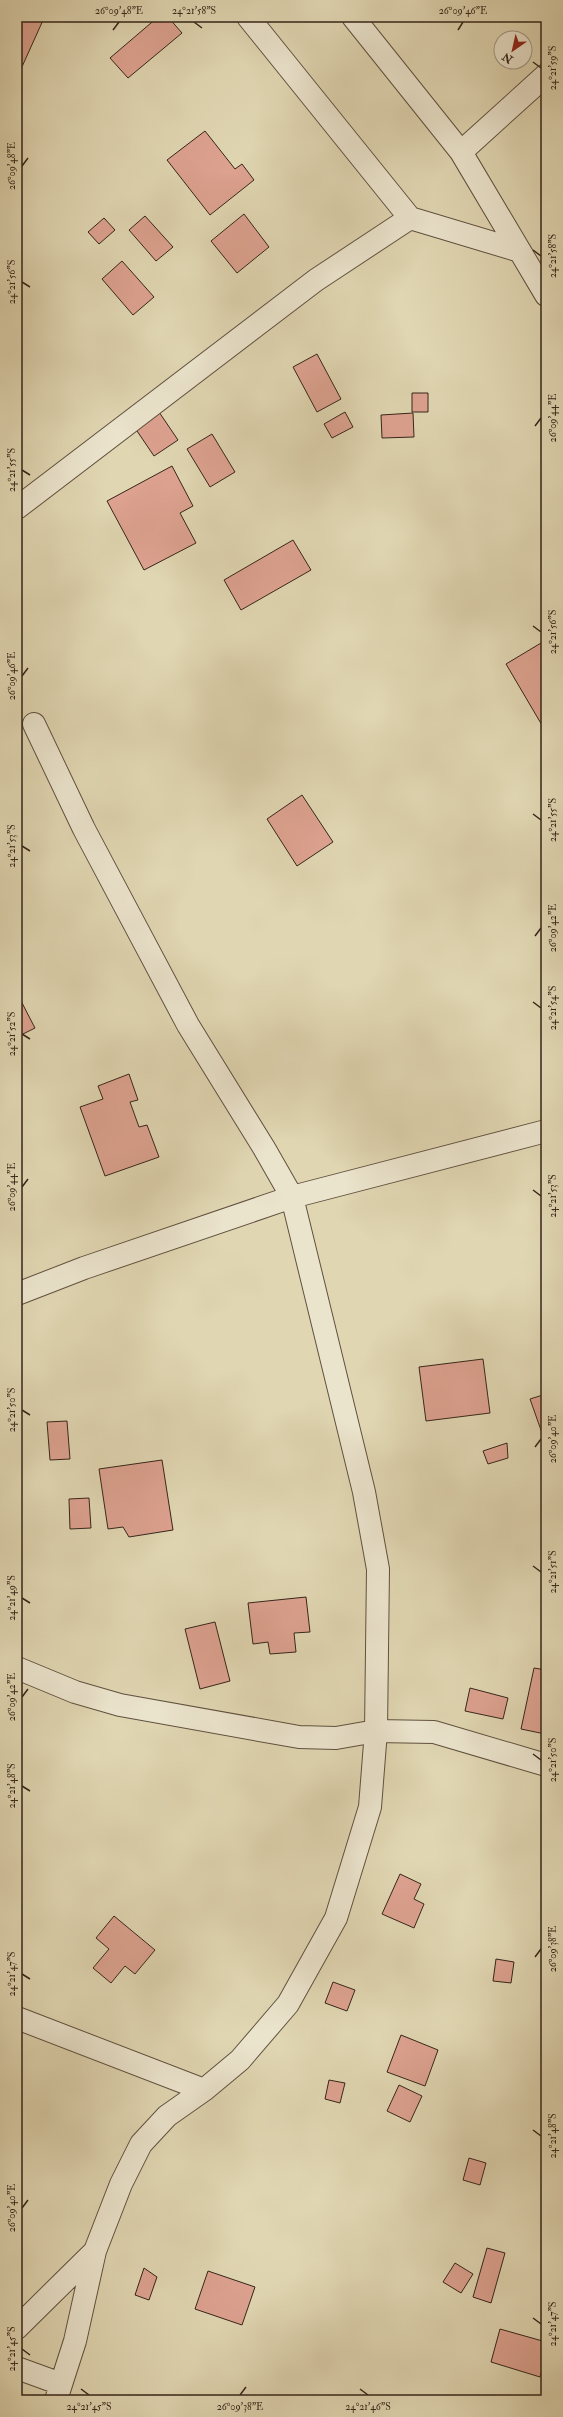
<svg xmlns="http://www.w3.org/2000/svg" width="563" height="2417" font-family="'IM FELL Double Pica',serif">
<rect width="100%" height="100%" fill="#e0d6b2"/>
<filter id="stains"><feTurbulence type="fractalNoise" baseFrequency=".005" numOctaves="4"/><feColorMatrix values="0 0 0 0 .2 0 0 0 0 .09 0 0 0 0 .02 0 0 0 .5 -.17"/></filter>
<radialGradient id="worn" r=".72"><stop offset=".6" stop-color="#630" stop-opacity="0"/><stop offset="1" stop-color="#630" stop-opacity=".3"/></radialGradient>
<path fill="#dda290" stroke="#352519" d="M17 17 44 18 21 69 17 67Z
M158 17H168L182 33 128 78 110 58Z
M205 131 235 169 242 164 254 180 210 215 167 160Z
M244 214 269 247 237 273 211 241Z
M145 216 173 247 156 261 129 230Z
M104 218 115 230 99 244 88 232Z
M122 261 154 297 133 315 102 279Z
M317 354 341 399 317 412 293 367Z
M412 393H428V412H412Z
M159 412 178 440 154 456 135 428Z
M345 412 353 427 332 438 324 424Z
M413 413 414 437 382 438 381 415Z
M212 434 235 472 210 487 187 449Z
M172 466 193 506 180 513 196 543 144 570 107 501Z
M293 540 311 570 241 610 224 580Z
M546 640V732L506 664Z
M302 795 333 842 297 866 267 819Z
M20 999 35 1028 17 1037V1001Z
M129 1074 138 1100 130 1102 139 1127 147 1125 159 1157 105 1176 80 1107 103 1099 98 1086Z
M483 1359 490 1413 426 1421 419 1367Z
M546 1394V1432L542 1433 530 1399Z
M67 1421 70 1459 50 1460 47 1422Z
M507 1443 508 1458 488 1464 483 1451Z
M162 1460 173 1530 129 1537 123 1527 108 1529 99 1469Z
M89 1498 91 1528 70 1529 69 1499Z
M306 1597 310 1632 294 1633 296 1652 270 1654 268 1642 253 1644 248 1603Z
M215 1622 230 1681 200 1689 185 1629Z
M534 1668 546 1670 545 1734 521 1729Z
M470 1688 508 1698 503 1719 465 1711Z
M400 1874 421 1884 414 1899 424 1904 414 1928 382 1914Z
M114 1916 155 1950 135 1974 125 1966 111 1983 93 1968 109 1949 96 1938Z
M496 1959 514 1962 511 1983 493 1981Z
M333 1982 355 1990 347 2011 325 2003Z
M401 2035 438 2050 425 2086 387 2072Z
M329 2080 345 2083 340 2103 325 2099Z
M399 2085 422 2096 410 2122 387 2111Z
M469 2158 486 2163 480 2185 463 2180Z
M487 2248 505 2253 491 2303 473 2297Z
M455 2263 473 2274 461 2293 443 2282Z
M144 2268 157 2277 149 2300 135 2295Z
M208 2271 255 2287 242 2325 195 2309Z
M500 2329 546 2342V2357L540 2377 491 2362Z"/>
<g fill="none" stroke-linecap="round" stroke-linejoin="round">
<g stroke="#60513f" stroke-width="24">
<path id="minor" d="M248 17 410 218 520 251
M353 17 461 152 546 295
M461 152 546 75
M17 508 316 280 410 218
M34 724 84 829 188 1025 264 1148 292 1197 364 1492 378 1569 376 1731 370 1807 336 1918 288 2004 240 2060 204 2090 167 2116 141 2144 121 2184 95 2251 75 2341 56 2400
M17 1294 84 1268 292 1197 546 1131
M17 1668 75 1692 120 1705 299 1737 336 1738 376 1731 434 1732 546 1765
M17 2018 204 2090
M17 2328 95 2251
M17 2368 61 2384"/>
</g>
<use href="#minor" stroke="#ebe4cd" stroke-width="22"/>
</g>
<path fill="none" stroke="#352519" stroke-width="1.5" d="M194 22 202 28M113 30 119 22M458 30 463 22M533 62 541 68M22 166 28 158M533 250 541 256M22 282 30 287M535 426 541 418M22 470 30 475M533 626 541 632M22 676 28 668M533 814 541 820M22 846 30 851M535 936 541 928M533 1002 541 1008M22 1034 30 1039M22 1187 28 1179M533 1190 541 1196M22 1410 30 1415M535 1447 541 1439M533 1566 541 1572M22 1598 30 1603M22 1697 28 1689M533 1754 541 1760M22 1786 30 1791M535 1957 541 1949M22 1974 30 1979M533 2130 541 2136M22 2208 28 2200M533 2318 541 2324M22 2349 30 2355M81 2389 89 2395M360 2389 368 2395M240 2395 246 2387"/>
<rect width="563" height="2417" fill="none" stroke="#e0d6b2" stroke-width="44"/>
<g transform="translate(513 50) rotate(214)"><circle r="19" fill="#ebe4cd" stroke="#a29885"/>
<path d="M0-3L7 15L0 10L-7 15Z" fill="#8f2418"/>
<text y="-6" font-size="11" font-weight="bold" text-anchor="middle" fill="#352519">N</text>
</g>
<rect x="22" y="22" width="519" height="2373" fill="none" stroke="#352519" stroke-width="1.5"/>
<g font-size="10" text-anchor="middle" fill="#352519">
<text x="119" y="14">26°09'48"E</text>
<text x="194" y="14">24°21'58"S</text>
<text x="463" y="14">26°09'46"E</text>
<text transform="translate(552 68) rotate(-90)" y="4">24°21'59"S</text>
<text transform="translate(11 166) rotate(-90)" y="4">26°09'48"E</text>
<text transform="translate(552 256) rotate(-90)" y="4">24°21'58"S</text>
<text transform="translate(11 282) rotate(-90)" y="4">24°21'56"S</text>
<text transform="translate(552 418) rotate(-90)" y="4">26°09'44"E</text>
<text transform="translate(11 470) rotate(-90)" y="4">24°21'55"S</text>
<text transform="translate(552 632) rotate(-90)" y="4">24°21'56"S</text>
<text transform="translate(11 676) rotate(-90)" y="4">26°09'46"E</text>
<text transform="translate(552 820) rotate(-90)" y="4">24°21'55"S</text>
<text transform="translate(11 846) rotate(-90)" y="4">24°21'53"S</text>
<text transform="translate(552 928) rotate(-90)" y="4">26°09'42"E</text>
<text transform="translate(552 1008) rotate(-90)" y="4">24°21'54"S</text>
<text transform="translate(11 1034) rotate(-90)" y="4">24°21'52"S</text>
<text transform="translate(11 1187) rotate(-90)" y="4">26°09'44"E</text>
<text transform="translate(552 1196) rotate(-90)" y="4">24°21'53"S</text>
<text transform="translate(11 1410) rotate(-90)" y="4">24°21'50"S</text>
<text transform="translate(552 1439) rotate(-90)" y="4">26°09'40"E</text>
<text transform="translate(552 1572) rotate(-90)" y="4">24°21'51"S</text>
<text transform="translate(11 1598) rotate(-90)" y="4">24°21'49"S</text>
<text transform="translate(11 1697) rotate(-90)" y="4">26°09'42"E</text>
<text transform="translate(552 1760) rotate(-90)" y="4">24°21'50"S</text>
<text transform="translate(11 1786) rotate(-90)" y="4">24°21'48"S</text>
<text transform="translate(552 1949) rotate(-90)" y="4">26°09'38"E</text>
<text transform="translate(11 1974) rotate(-90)" y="4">24°21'47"S</text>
<text transform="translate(552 2136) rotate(-90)" y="4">24°21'48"S</text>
<text transform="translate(11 2208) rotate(-90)" y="4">26°09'40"E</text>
<text transform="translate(552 2324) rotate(-90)" y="4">24°21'47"S</text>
<text transform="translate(11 2349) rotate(-90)" y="4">24°21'45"S</text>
<text x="89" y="2410">24°21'45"S</text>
<text x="240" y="2410">26°09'38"E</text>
<text x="368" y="2410">24°21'46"S</text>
</g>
<rect width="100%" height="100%" filter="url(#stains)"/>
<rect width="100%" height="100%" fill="url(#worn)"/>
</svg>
